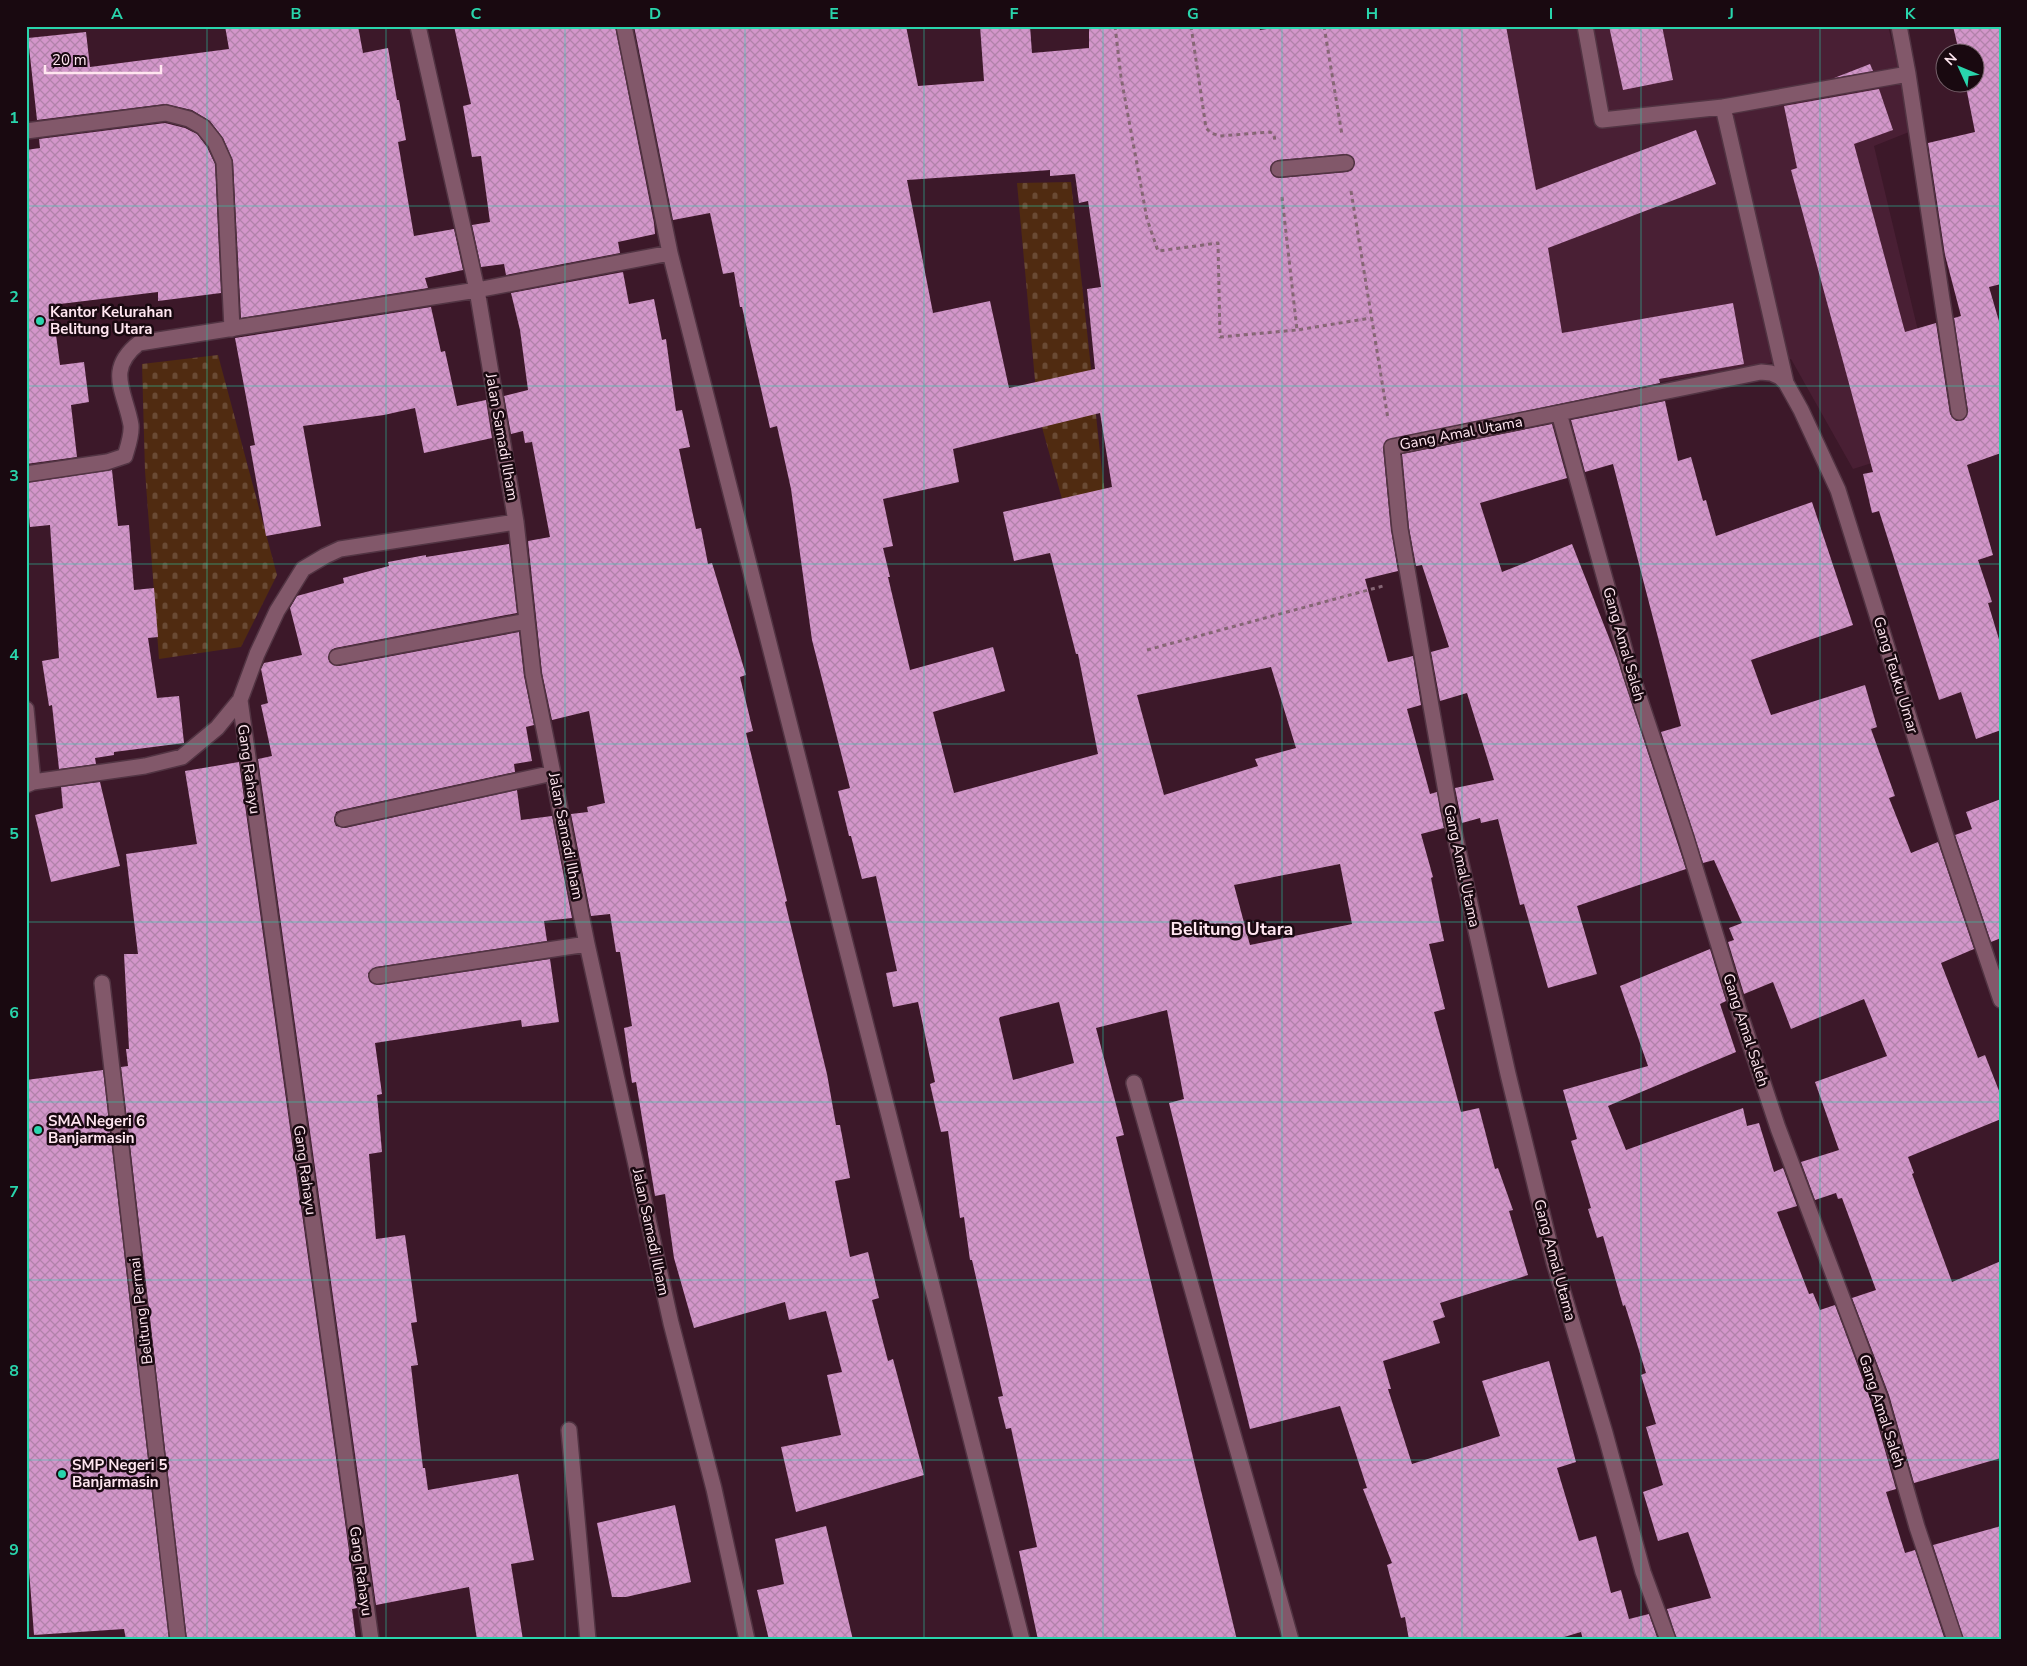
<svg xmlns="http://www.w3.org/2000/svg" width="2027" height="1666" font-family="'Nunito Sans',sans-serif">
<defs>
<pattern id="cemetery-stones" width="16" height="16" patternUnits="userSpaceOnUse" patternTransform="scale(1.25)"><rect width="16" height="16" fill="#502b11"/><path d="M2 7V4a2 2 0 0 1 4 0v3zM10 15v-3a2 2 0 0 1 4 0v3z" fill="#6a4a34"/></pattern>
<pattern id="building-cross-hatch" width="8" height="8" patternUnits="userSpaceOnUse" patternTransform="scale(1.25)"><rect width="8" height="8" fill="#d396ca"/><path d="M0 0l8 8M0 8l8-8" fill="none" stroke="#b182aa"/></pattern>
</defs>
<rect width="100%" height="100%" fill="#3c1829"/>
<path fill="#491f34" d="M1428 26H1888L1914 130 1874 146 1944 440 1853 469 1791 359 1502 410Z"/>
<path fill="url(#cemetery-stones)" d="M1071 182 1102 471 1125 634 1100 635 1038 413 1017 183Z
M218 355 277 575 241 647 159 659 145 471 142 364Z"/>
<path fill="url(#building-cross-hatch)" fill-rule="evenodd" d="M225 26H358L363 53 388 48 397 100H399L406 140 398 142 414 236 454 229 463 270 425 278 428 288 241 318 233 161 223 138 210 121 192 110 165 104 37 120 28 38 86 32 90 67 229 49Z
M454 26H615L654 223 655 234 618 242 620 253 506 275 504 264 481 267 472 225 490 222 481 156 472 157 463 106 471 104Z
M634 26H906L918 86 984 81 980 26H1030L1032 53 1089 48V26H1259L1260 30 1286 26H1506L1536 190 1696 130 1716 184 1548 248 1562 333 1733 303 1744 364 1659 379 1660 383 1386 440 1383 448 1391 530 1398 571 1365 579 1388 662 1413 656 1421 705 1407 709 1430 794 1437 792 1444 828 1421 834 1433 877 1431 878 1444 941 1429 944 1445 1009 1434 1012 1461 1112 1479 1108 1495 1169 1498 1168 1513 1210 1509 1211 1528 1275 1440 1303 1445 1317 1433 1321 1440 1343 1383 1361 1391 1389H1388L1412 1464 1500 1436 1482 1381 1549 1361 1576 1462 1557 1468 1579 1541 1596 1536 1611 1593 1621 1590 1629 1619 1649 1614 1658 1640H1583L1581 1632 1554 1640H1409L1405 1617 1401 1618 1387 1565 1392 1563 1363 1489 1367 1488 1340 1406 1250 1429 1169 1103 1184 1099 1167 1010 1096 1028 1124 1135 1116 1137 1237 1640H1038L1019 1551 1037 1547 1011 1428 1006 1429 998 1397 1003 1396 972 1260H970L964 1217 960 1218 948 1131 941 1132 930 1084 935 1082 918 1002 893 1007 886 973 897 971 876 876 862 879 851 836H849L838 791 850 788 812 640 791 489 777 426 770 428 742 307H740L734 272 723 274 710 213 673 220ZM1346 154 1353 157 1355 163 1352 170 1347 172 1280 178 1275 177 1270 170 1271 165 1278 160ZM1050 170V176L1075 174 1079 203 1088 201 1101 287 1087 289 1095 369 1009 388 990 301 933 313 907 180ZM1100 413 1112 487 1003 512 1014 561 1050 553 1076 654H1078L1098 754 954 793 933 712 1005 691 993 647 910 670 888 577H890L883 548 893 546 883 499 959 482 953 449ZM1271 667 1296 748 1255 759 1258 766 1164 795 1137 695ZM1340 864 1352 924 1250 945 1234 885ZM1059 1002 1074 1063 1013 1080 999 1019 1000 1017Z
M1609 26H1662L1673 80 1623 90Z
M1953 26H2001V284L1989 287 2001 328V453L1967 465 1993 555 1978 560 1992 602 1988 603 2001 646V730L1976 739 1961 692 1939 700 1879 511 1872 513 1863 474 1873 472 1791 170 1797 168 1784 106 1879 89 1893 130 1854 144 1905 332 1936 323 1950 414 1956 421 1964 420 1968 411 1954 318 1961 316 1945 255 1928 143 1975 132 1965 82H1974V52H1959Z
M1870 64 1873 71 1834 78Z
M165 123 185 128 197 134 207 147 215 164 221 293 158 301V292L52 305 60 365 84 362 89 402 71 405 77 457 26 464V150L40 148 39 139Z
M623 272 629 304 654 299 662 340 666 339 676 411 682 410 690 447 679 449 696 529 701 528 708 564 712 563 746 675 740 677 753 731 746 733 787 901 785 902 827 1074 836 1125H840L850 1178 835 1181 850 1257 868 1252 879 1298 872 1300 888 1361 893 1359 924 1475 796 1512 781 1447 841 1435 827 1375 842 1372 826 1311 789 1320 785 1302 694 1328 674 1258 665 1194 655 1196 636 1082 632 1083 624 1028 632 1026 620 952H616L610 914 591 916 571 814 588 812 587 807 605 803 589 711 552 720 542 673 528 541 550 537 532 442 525 443 523 431 511 434 504 396 528 390 520 330 511 293Z
M431 307 441 352 445 351 457 406 486 400 492 438 424 453 415 408 384 415 303 426 321 526 266 536 250 446 255 445 235 338Z
M1665 401 1678 461 1691 457 1703 501 1706 500 1716 536 1812 502 1853 625 1751 660 1771 715 1865 685 1877 727 1871 729 1895 796 1889 798 1911 853 1938 842 1974 949 1941 963 1978 1058 1985 1055 2001 1096V1119L1908 1157 1914 1173 1912 1174 1952 1282 2001 1261V1458L1914 1483 1889 1395 1852 1298 1876 1290 1842 1198 1838 1199 1836 1193 1815 1200 1801 1162 1839 1150 1815 1082 1887 1056 1864 999 1791 1029 1773 982 1744 994 1728 942 1734 940 1729 928 1742 923 1714 860 1703 863 1661 732 1681 726 1613 464 1585 472 1571 420Z
M1552 424 1567 478 1480 503 1502 572 1572 544 1617 658 1686 869 1577 906 1597 974 1548 988 1524 904 1520 905 1498 819 1481 823 1480 818 1462 823 1455 788 1494 780 1467 693 1440 701 1431 652 1449 647 1422 565 1416 566 1409 528 1402 454Z
M112 470 118 526 129 525 134 590 154 588 158 637 148 638 157 698 179 696 184 743 114 752V755L95 758 96 764 59 769 52 705 49 706 42 661 59 658 50 525 30 527 26 483Z
M509 544 517 613 335 648 331 650 328 658 330 663 339 666 519 632 524 676 534 725 526 727 532 761 514 764 515 772 341 810 336 812 334 821 336 826 345 828 517 790 521 820 552 816 572 918 544 921 547 941 376 967 368 973 370 982 378 985 550 959 559 1022 522 1027 521 1020 375 1043 382 1094 377 1095 382 1152 369 1154 376 1239 405 1235 417 1322 411 1323 418 1365 411 1366 423 1468H425L428 1490 518 1474 534 1560 511 1564 523 1640H477L469 1587 376 1605 258 759 272 756 261 705 268 703 261 669 264 663 302 655 290 608 297 596 344 583 343 578 389 566 388 562 426 555V557Z
M239 762 357 1608 352 1609 356 1640H187L121 1067 128 1066 126 1049H129L124 954H138L126 854 197 844 185 771Z
M100 782 120 866 51 882 35 815 63 808 61 787Z
M2001 799V938L1991 942 1955 835 1972 829 1966 812Z
M1710 949 1726 1001 1720 1004 1736 1052 1608 1106 1626 1150 1743 1108 1747 1126 1759 1123 1774 1172 1783 1168 1797 1206 1777 1212 1809 1294 1813 1293 1820 1310 1835 1305 1871 1401 1896 1489 1886 1492 1905 1553 1915 1550 1945 1640H1677L1667 1609 1711 1598 1688 1532 1658 1541 1643 1492 1663 1485 1646 1427 1656 1424 1641 1375 1646 1373 1625 1305 1623 1306 1603 1236 1597 1238 1588 1209 1591 1208 1571 1141 1577 1139 1563 1090 1648 1066 1620 986Z
M103 1070 169 1640H126L124 1629 34 1635 26 1530V1080Z
M675 1505 691 1582 626 1597H612L597 1523Z
M826 1526 853 1640H769L757 1590 784 1584 775 1539Z
M2001 1526V1640H1964L1933 1545Z"/>
<g fill="none" stroke-linecap="round" stroke-linejoin="round">
<g stroke="#523443" stroke-width="18">
<path id="minor" d="M418 26 477 290 516 522 533 674 587 944 671 1323 714 1489 747 1640
M624 26 670 253
M1585 26 1602 120 1723 107
M1899 26 1908 74 1959 412
M26 131 166 113 189 119 203 127 215 142 224 162 232 329
M1279 169 1346 163
M1786 383 1723 107 1908 74
M1559 413 1631 673 1685 835 1738 1008 1778 1128 1880 1398 1917 1527 1955 1640
M26 474 107 462 125 456C128 446 132 435 131 425 125 391 105 370 139 343L477 290 670 253 1022 1640
M337 657 527 621
M240 700 371 1640
M26 709 33 782
M26 785 33 782 145 766 182 757 217 728 240 700 257 654 277 611 303 569 325 556 340 549 516 522
M343 819 553 773
M377 976 587 944
M102 983 178 1640
M1134 1083 1291 1640
M569 1430 588 1640
M1668 1640 1643 1572 1605 1433 1554 1262 1508 1074 1449 809 1400 529 1392 447 1761 372 1771 373 1780 377 1786 383 1801 410 1838 490 1949 846 2001 1000"/>
</g>
<path stroke="#866675" stroke-width="3" stroke-dasharray="4 4" stroke-linecap="butt" d="M1115 26 1121 77 1147 219 1158 251 1218 243 1220 337 1297 330
M1191 26 1206 128 1211 133 1220 136 1270 132 1274 134 1275 142
M1324 26 1342 135
M1351 191 1388 419
M1282 197 1297 330 1371 318
M1147 650 1383 586"/>
<use href="#minor" stroke="#82586a" stroke-width="15"/>
</g>
<path fill="none" stroke="#29d5ac" stroke-width="1" stroke-opacity="0.55" d="M207 26V1640M386 26V1640M565 26V1640M745 26V1640M924 26V1640M1103 26V1640M1282 26V1640M1462 26V1640M1641 26V1640M1820 26V1640M26 206H2001M26 386H2001M26 564H2001M26 744H2001M26 922H2001M26 1102H2001M26 1280H2001M26 1460H2001"/>
<g fill="#29d5ac" stroke="#190910" stroke-width="2">
<circle cx="40" cy="321" r="5"/>
<circle cx="38" cy="1130" r="5"/>
<circle cx="62" cy="1474" r="5"/>
</g>
<g text-anchor="middle" dominant-baseline="central" stroke-width="5" stroke-linejoin="round" paint-order="stroke">
<g font-size="15" font-weight="bold" fill="#ffe6f0" stroke="#190910" text-anchor="start">
<text x="50" y="312">Kantor Kelurahan<tspan x="50" dy="17">Belitung Utara</tspan></text>
<text x="48" y="1121">SMA Negeri 6<tspan x="48" dy="17">Banjarmasin</tspan></text>
<text x="72" y="1465">SMP Negeri 5<tspan x="72" dy="17">Banjarmasin</tspan></text>
</g>
<g font-size="15" fill="#ffe6f0" stroke="#190910">
<text transform="translate(1461 433) rotate(-11)">Gang Amal Utama</text>
<text transform="translate(502 437) rotate(80)">Jalan Samadi Ilham</text>
<text transform="translate(1624 644) rotate(74)">Gang Amal Saleh</text>
<text transform="translate(1896 675) rotate(73)">Gang Teuku Umar</text>
<text transform="translate(249 769) rotate(82)">Gang Rahayu</text>
<text transform="translate(566 836) rotate(79)">Jalan Samadi Ilham</text>
<text transform="translate(1462 866) rotate(78)">Gang Amal Utama</text>
<text transform="translate(1746 1030) rotate(72)">Gang Amal Saleh</text>
<text transform="translate(305 1170) rotate(82)">Gang Rahayu</text>
<text transform="translate(651 1232) rotate(78)">Jalan Samadi Ilham</text>
<text transform="translate(1555 1260) rotate(75)">Gang Amal Utama</text>
<text transform="translate(141 1311) rotate(-97)">Belitung Permai</text>
<text transform="translate(1882 1411) rotate(72)">Gang Amal Saleh</text>
<text transform="translate(361 1571) rotate(82)">Gang Rahayu</text>
</g>
<g font-size="18" font-weight="bold" fill="#ffe6f0" stroke="#190910">
<text x="1232" y="929">Belitung Utara</text>
</g>
</g>
<rect width="2027" height="1666" fill="none" stroke="#190910" stroke-width="55"/>
<g transform="translate(1960 68) rotate(314)"><circle r="24" fill="#190910" stroke="#75616a"/>
<path d="M0-4L9 19L0 12L-9 19Z" fill="#29d5ac"/>
<text y="-8" font-size="14" font-weight="bold" text-anchor="middle" fill="#ffe6f0">N</text>
</g>
<path d="M45 65v8h116v-8" fill="none" stroke="#ffe6f0" stroke-width="2.5"/>
<text x="52" y="65" font-size="15" fill="#ffe6f0" stroke="#190910" stroke-width="4" paint-order="stroke">20 m</text>
<rect x="28" y="28" width="1972" height="1610" fill="none" stroke="#29d5ac" stroke-width="2"/>
<g font-size="16" text-anchor="middle" font-weight="bold" fill="#29d5ac">
<text x="117" y="19">A</text>
<text x="296" y="19">B</text>
<text x="476" y="19">C</text>
<text x="655" y="19">D</text>
<text x="834" y="19">E</text>
<text x="1014" y="19">F</text>
<text x="1193" y="19">G</text>
<text x="1372" y="19">H</text>
<text x="1551" y="19">I</text>
<text x="1731" y="19">J</text>
<text x="1910" y="19">K</text>
<text x="14" y="123">1</text>
<text x="14" y="302">2</text>
<text x="14" y="481">3</text>
<text x="14" y="660">4</text>
<text x="14" y="839">5</text>
<text x="14" y="1018">6</text>
<text x="14" y="1197">7</text>
<text x="14" y="1376">8</text>
<text x="14" y="1555">9</text>
</g>
</svg>
